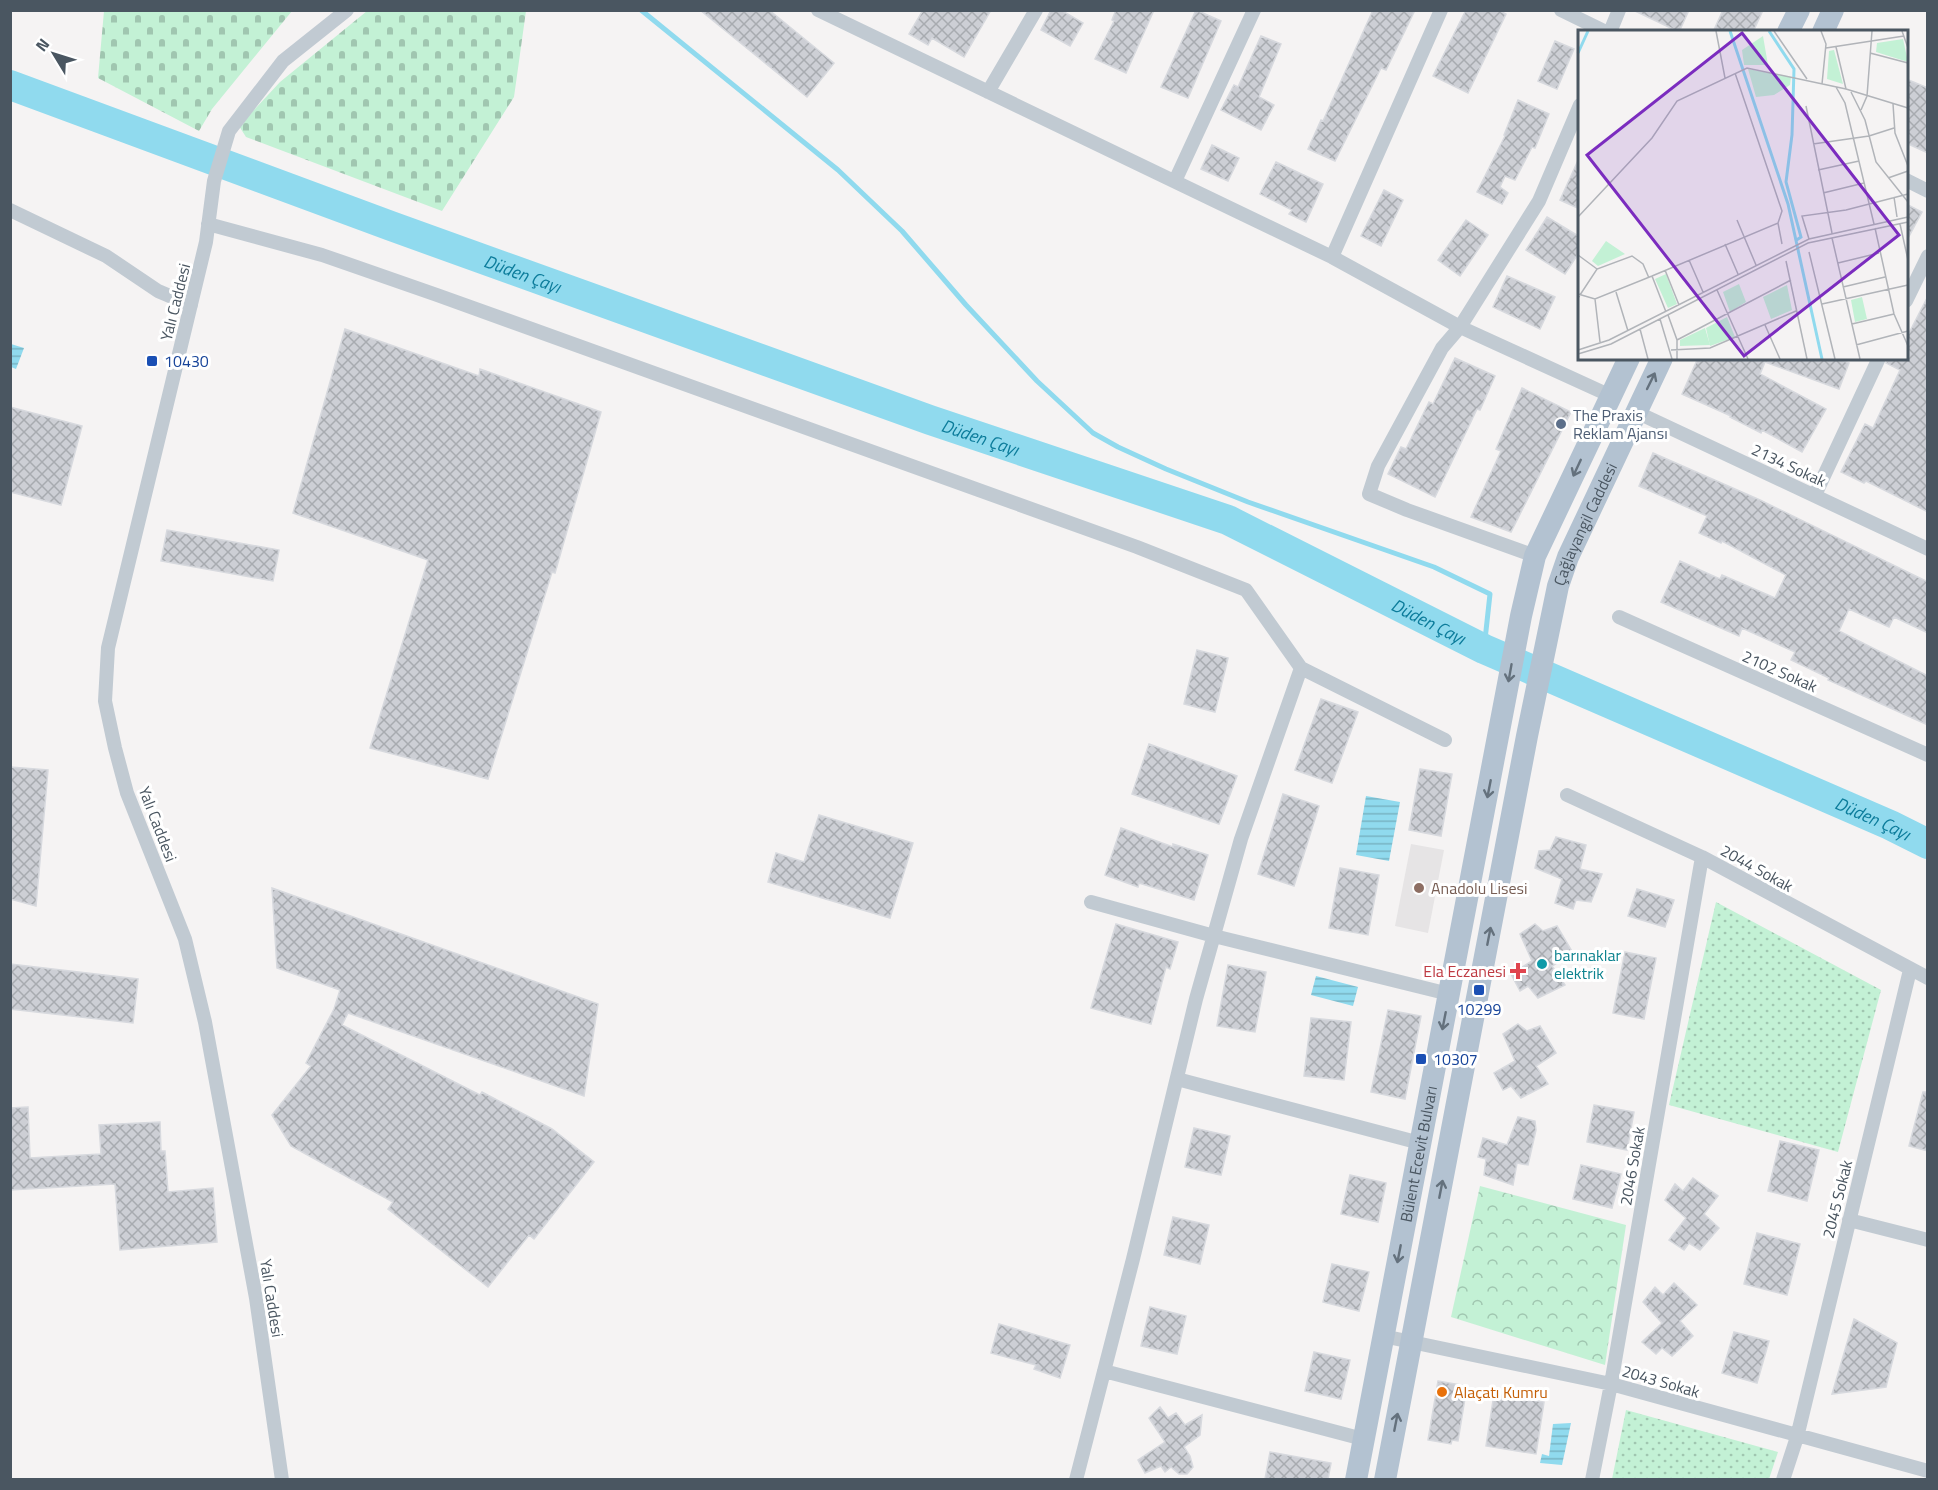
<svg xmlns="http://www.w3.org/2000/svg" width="1938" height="1490" font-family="'Titillium Web',sans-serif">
<defs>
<pattern id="grass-dots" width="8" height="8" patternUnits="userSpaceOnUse" patternTransform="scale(1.5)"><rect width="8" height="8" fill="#c3f1d5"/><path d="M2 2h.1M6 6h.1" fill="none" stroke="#a0c6b0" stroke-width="1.8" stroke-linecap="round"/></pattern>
<pattern id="forest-crowns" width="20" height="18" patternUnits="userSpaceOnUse" patternTransform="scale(1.5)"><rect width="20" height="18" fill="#c3f1d5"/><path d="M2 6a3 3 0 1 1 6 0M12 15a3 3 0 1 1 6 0" fill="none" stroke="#a0c6b0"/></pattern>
<pattern id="cemetery-stones" width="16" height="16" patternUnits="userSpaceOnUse" patternTransform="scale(1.5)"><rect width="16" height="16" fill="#c3f1d5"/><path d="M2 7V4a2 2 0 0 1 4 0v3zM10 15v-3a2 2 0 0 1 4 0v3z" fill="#a0c6b0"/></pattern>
<pattern id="water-rules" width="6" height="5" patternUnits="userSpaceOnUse" patternTransform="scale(1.5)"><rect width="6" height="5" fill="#90daee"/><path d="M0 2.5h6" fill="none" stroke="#78b4c4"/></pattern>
<pattern id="building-cross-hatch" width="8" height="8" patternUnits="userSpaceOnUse" patternTransform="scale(1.5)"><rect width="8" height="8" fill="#cdcfd5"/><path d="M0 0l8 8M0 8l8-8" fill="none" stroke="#a8abb0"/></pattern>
</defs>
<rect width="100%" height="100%" fill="#f5f3f3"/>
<path fill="#e6e4e5" d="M1411 844 1444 850 1428 933 1395 926Z"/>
<path fill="url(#grass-dots)" d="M1716 902 1881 990 1838 1152 1669 1105Z
M1626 1410 1778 1452 1769 1479H1612Z"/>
<path fill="url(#forest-crowns)" d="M1480 1186 1626 1225 1605 1365 1451 1317Z"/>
<path fill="url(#cemetery-stones)" d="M104 11V10L292 11 212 109 199 131 98 78Z
M367 11H526L514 97 442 211 246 137 239 126 280 82Z"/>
<path fill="url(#water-rules)" d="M11 344 24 348 16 369 11 367Z
M1366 796 1400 802 1389 861 1356 855Z
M1316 976 1358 987 1353 1006 1311 995Z
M1571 1423 1562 1465 1540 1463 1542 1454 1549 1456 1553 1424Z"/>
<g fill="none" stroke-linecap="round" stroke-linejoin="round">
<path stroke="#90daee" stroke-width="5" d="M641 10 838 170 902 231 966 305 1037 381 1093 433 1118 447 1166 469 1248 502 1434 567 1490 594 1484 649"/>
<path stroke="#90daee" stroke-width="30" id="s1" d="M10 85 391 226 930 420 1228 520 1484 649 1890 825 1928 844"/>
</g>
<path fill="url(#building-cross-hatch)" stroke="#d7d9de" stroke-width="1.5" d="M700 10H769L834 63 807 97Z
M923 10H991L964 57 932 38 928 45 909 34Z
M1051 10H1061L1083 23 1070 46 1041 30Z
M1116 10H1154L1126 73 1095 59 1114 21 1112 20Z
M1196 10 1221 21 1188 98 1161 87Z
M1373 10H1415L1386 70 1381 68 1335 161 1308 149 1321 120 1323 121Z
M1466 10H1498L1506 14 1468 93 1433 76Z
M1633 10H1689L1679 32Z
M1723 10H1763L1753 32H1713Z
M1261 36 1281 44 1259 97 1274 105 1261 130 1221 110 1234 85 1238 87Z
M1555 41 1574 49 1557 89 1538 81Z
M1906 79 1928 88V153L1906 143Z
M1518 100 1549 114 1535 148 1532 147 1515 180 1505 176 1500 187 1508 193 1502 204 1477 192 1505 136 1504 135Z
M1212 145 1239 158 1228 181 1201 169Z
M1580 156V209L1560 200Z
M1276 162 1323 184 1306 222 1289 214 1292 210 1260 194Z
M1384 190 1403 200 1381 246 1361 236Z
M1906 204 1922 212 1906 242Z
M1547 217 1580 237V251L1565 274 1526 250Z
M1466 220 1488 235 1460 276 1438 260Z
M1507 276 1555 297 1540 329 1493 307Z
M1928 296V512L1866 481 1864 483 1841 472 1865 424 1873 428 1900 370 1886 363 1888 358H1906V339Z
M345 329 479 376 480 369 601 412 555 573 552 572 488 779 370 748 428 560 293 513Z
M1455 358 1495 376 1480 410 1477 409 1435 497 1388 474 1401 447 1406 449 1429 402 1433 404Z
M1698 358H1837L1849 363 1839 389 1765 362 1760 374 1826 409 1802 452 1762 430 1761 433 1730 417 1731 416 1682 394Z
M1522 388 1571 412 1511 532 1471 517 1501 451 1496 449Z
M10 407 82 426 61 505 10 492Z
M1653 453 1760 500 1928 582V633L1894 617 1889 627 1849 609 1839 631 1928 676V725L1828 680 1829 678 1791 660 1795 652 1742 628 1739 636 1661 602 1680 561 1720 579 1722 575 1775 598 1786 575 1722 541 1721 543 1699 533 1707 516 1639 486Z
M167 530 279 550 273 581 161 561Z
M1197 650 1228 658 1215 712 1184 704Z
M1321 699 1358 712 1332 783 1295 770Z
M1149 744 1237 776 1219 824 1132 794Z
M10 767 48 770 36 906 10 899Z
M1420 769 1452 774 1441 836 1409 830Z
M1283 794 1319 806 1294 886 1258 874Z
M819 815 913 843 890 918 768 882 776 853 804 862Z
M1121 828 1173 847V844L1208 855 1194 900 1139 883 1138 887 1105 875Z
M1556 837 1586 845 1580 869 1602 874 1591 902 1576 900 1573 909 1555 903 1562 879 1535 868 1539 851 1550 850Z
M1340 868 1379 875 1368 935 1329 928Z
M272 888 598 1004 584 1096 348 1013 342 1025 480 1095 482 1092 552 1129 594 1162 534 1239 529 1235 488 1287 388 1209 393 1202 291 1146 272 1115 311 1066 306 1063 334 1009 340 990 277 968Z
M1637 889 1674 900 1665 927 1628 916Z
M1116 924 1178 942 1170 969 1166 967 1151 1024 1091 1008Z
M1535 924 1543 931 1557 926 1573 953 1552 966 1565 985 1538 998 1528 986 1520 991 1511 974 1532 961 1520 934Z
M1625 952 1656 958 1644 1019 1613 1013Z
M10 964 138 979 133 1023 10 1009Z
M1228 965 1266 972 1255 1032 1217 1026Z
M1388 1010 1421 1016 1405 1099 1371 1092Z
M1311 1018 1351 1022 1344 1080 1304 1076Z
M1518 1024 1527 1031 1540 1026 1556 1053 1536 1066 1548 1084 1521 1098 1511 1086 1503 1090 1494 1073 1515 1061 1503 1034Z
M1923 1092H1928V1151L1909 1146Z
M1594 1105 1634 1112 1627 1150 1587 1142Z
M28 1107 30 1158 101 1154 99 1125 160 1122 161 1151H165L168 1192 213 1188 217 1242 120 1250 115 1184 10 1190V1108Z
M1518 1117 1535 1121 1536 1130 1528 1165 1517 1163 1513 1185 1484 1175 1486 1159 1478 1157 1483 1138 1507 1145Z
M1194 1128 1230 1136 1221 1175 1185 1167Z
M1780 1141 1819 1150 1807 1201 1768 1191Z
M1581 1165 1621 1174 1612 1208 1573 1199Z
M1350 1175 1386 1183 1378 1222 1341 1214Z
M1693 1178 1718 1196 1704 1214 1719 1228 1700 1250 1689 1243 1684 1250 1669 1240 1686 1218 1665 1200 1675 1184 1683 1191Z
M1173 1217 1209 1225 1200 1264 1164 1255Z
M1757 1233 1800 1244 1787 1295 1744 1284Z
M1332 1264 1369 1272 1359 1311 1323 1302Z
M1674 1283 1697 1305 1680 1321 1693 1336 1672 1356 1662 1348 1656 1354 1642 1342 1662 1323 1643 1302 1655 1287 1663 1295Z
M1150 1307 1186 1316 1177 1354 1141 1346Z
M1854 1319 1897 1343 1886 1387 1832 1394Z
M999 1324 1070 1345 1060 1378 1034 1369 1036 1365 991 1353Z
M1734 1332 1769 1341 1757 1383 1722 1373Z
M1314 1352 1350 1360 1341 1399 1305 1391Z
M1438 1381 1467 1386 1458 1441 1452 1440 1451 1444 1428 1440Z
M1494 1394 1544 1402 1536 1454 1486 1446Z
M1160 1407 1168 1418 1176 1413 1185 1425 1202 1415 1200 1435 1184 1447 1190 1456 1193 1467 1187 1474H1179L1171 1467 1165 1472 1161 1466 1145 1473 1138 1460 1165 1442 1149 1418Z
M1270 1452 1331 1463 1328 1479H1265Z"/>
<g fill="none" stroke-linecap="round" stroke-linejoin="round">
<path stroke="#c1cad2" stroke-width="14" d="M818 10 1332 257 1460 327 1611 396
M1561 10 1606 32
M1610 32 1619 10
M988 92 1036 10
M1906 180 1928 191
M1175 181 1254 10
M10 210 106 256 158 291 191 305
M208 224 322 255 437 295 1137 547 1246 590 1301 668
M1332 257 1441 10
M1906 301 1928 256
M1636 412 1928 549
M1815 495 1879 358
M1535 556 1407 510 1369 494 1378 466 1442 348 1460 327 1539 201 1580 105
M1619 617 1928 755
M1567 795 1702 857 1928 978
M1091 902 1214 936 1449 994
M1177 1079 1420 1143
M1849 1220 1928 1240
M1383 1336 1611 1384 1928 1471
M1104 1371 1363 1439
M282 1480 256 1298 205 1022 185 939 127 793 115 748 105 701 108 648 206 242 214 181 229 131 283 61 347 10
M1076 1480 1133 1259 1196 999 1241 839 1301 668 1445 740
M1592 1480 1611 1384 1702 857
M1783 1480 1797 1437 1910 970"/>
<g stroke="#b3c2d1" stroke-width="22">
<path d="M1788 32 1799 10"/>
<path d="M1823 32 1833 10"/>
<path id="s2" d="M1356 1480 1521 616 1535 556 1629 358"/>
<path id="s3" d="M1385 1480 1527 736 1558 586 1568 557 1662 358"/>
</g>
</g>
<defs><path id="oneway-shaft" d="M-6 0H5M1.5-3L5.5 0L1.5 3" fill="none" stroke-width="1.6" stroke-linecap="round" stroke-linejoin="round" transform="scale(1.5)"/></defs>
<g stroke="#64717d">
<use href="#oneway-shaft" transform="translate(1651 381) rotate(-64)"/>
<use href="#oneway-shaft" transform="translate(1577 468) rotate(115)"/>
<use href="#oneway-shaft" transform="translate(1510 673) rotate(100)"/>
<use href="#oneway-shaft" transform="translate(1489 789) rotate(101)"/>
<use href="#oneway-shaft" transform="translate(1489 936) rotate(-79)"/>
<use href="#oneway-shaft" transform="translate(1444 1021) rotate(101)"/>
<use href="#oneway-shaft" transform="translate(1441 1189) rotate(-79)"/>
<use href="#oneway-shaft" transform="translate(1399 1254) rotate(101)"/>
<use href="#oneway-shaft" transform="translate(1396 1422) rotate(-79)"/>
</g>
<g fill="#1a4fb4" stroke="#fff" stroke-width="2">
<rect x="146" y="355" width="12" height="12" rx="3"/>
<rect x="1473" y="984" width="12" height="12" rx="3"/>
<rect x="1415" y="1053" width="12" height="12" rx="3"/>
</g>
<circle fill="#5c6f8a" stroke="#fff" stroke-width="2" cx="1561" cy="424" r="6"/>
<circle fill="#8d6e63" stroke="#fff" stroke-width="2" cx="1419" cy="888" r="6"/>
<circle fill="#0f9aa8" stroke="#fff" stroke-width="2" cx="1542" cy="964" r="6"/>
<path fill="#e0444e" stroke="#fff" stroke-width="2" d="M1515 962h6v6h6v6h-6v6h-6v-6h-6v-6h6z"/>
<circle fill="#e8710a" stroke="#fff" stroke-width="2" cx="1442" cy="1392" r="6"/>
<g text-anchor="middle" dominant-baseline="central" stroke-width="6" stroke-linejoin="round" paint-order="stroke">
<g font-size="16" fill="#4a5661" stroke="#fff">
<text transform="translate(175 302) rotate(-76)">Yalı Caddesi</text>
<text transform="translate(1789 465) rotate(25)">2134 Sokak</text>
<text stroke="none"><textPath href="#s3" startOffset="978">Çağlayangil Caddesi</textPath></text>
<text transform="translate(1780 671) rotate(24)">2102 Sokak</text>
<text transform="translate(158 824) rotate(69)">Yalı Caddesi</text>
<text transform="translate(1757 868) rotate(29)">2044 Sokak</text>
<text stroke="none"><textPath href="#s2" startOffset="332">Bülent Ecevit Bulvarı</textPath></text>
<text transform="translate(1632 1166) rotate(-80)">2046 Sokak</text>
<text transform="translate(1837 1199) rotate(-76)">2045 Sokak</text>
<text transform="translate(272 1298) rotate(81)">Yalı Caddesi</text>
<text transform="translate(1661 1381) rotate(16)">2043 Sokak</text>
</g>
<g font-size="16" fill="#164399" stroke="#fff" text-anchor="start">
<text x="164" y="361">10430</text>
<text x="1479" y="1009" text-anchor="middle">10299</text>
<text x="1433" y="1059">10307</text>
</g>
<g font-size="16" fill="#4e5e75" stroke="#fff" text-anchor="start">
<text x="1573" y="415">The Praxis<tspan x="1573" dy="18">Reklam Ajansı</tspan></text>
</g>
<g font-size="16" fill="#785e54" stroke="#fff" text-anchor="start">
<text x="1431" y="888">Anadolu Lisesi</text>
</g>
<g font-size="16" fill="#0d838f" stroke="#fff" text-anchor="start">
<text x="1554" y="955">barınaklar<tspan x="1554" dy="18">elektrik</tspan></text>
</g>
<g font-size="16" fill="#be3a42" stroke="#fff" text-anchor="end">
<text x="1506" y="971">Ela Eczanesi</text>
</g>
<g font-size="16" fill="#c56008" stroke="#fff" text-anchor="start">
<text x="1454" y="1392">Alaçatı Kumru</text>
</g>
<g font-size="18" font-style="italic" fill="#0c7c9b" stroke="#fff">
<text stroke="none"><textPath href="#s1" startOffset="546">Düden Çayı</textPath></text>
<text stroke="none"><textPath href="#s1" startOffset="1032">Düden Çayı</textPath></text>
<text stroke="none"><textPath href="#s1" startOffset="1518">Düden Çayı</textPath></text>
<text stroke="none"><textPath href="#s1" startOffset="2004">Düden Çayı</textPath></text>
</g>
</g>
<g transform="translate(1578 30)">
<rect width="330" height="330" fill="#f5f3f3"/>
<path d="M209 255 214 280 193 289 185 267ZM149 287 157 307 132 316 128 298Z" fill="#c3f1d5"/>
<path d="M325 9 330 32 298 22 299 13ZM256 20 265 54 249 49 251 21ZM28 211 47 224 20 236 14 231ZM88 244 99 274 90 278 77 249ZM161 254 168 272 152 282 145 262ZM284 267 289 289 277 292 273 270ZM127 298 132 315 102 316V310Z" fill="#c3f1d5"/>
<path d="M185 6 190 35H166L164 20ZM170 39 213 47 212 55 196 65 178 67Z" fill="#c3f1d5"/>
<path fill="none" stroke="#90daee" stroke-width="3" d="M152 1 210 174 244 329M191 1 216 39 214 105 208 152 223 207 217 211M0 23 10 1"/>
<path fill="none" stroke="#b1b4b9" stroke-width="1.5" d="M138 1 147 48M196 1 229 49M243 1 248 14 244 54M324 1 330 18M258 17 268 59M248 18 326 6M292 23 330 33M157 43 204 181 200 193M258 57 267 73 296 194M273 62 287 90 298 132 330 172M315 74 317 103 330 136M228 76 254 203M283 80 289 66 294 1M235 114 291 106 316 98M240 140 281 131M310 148 330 141M245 163 286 153M316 167 319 187M0 187 74 108 99 71 169 38 268 59 330 78M159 190 178 235M322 194 330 230M297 198 316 284 330 316M254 208 282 329M231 209 224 186 268 180 330 164M147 214 160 244M231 222 257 329M0 225 19 239M111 230 125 262M208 231 229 329M260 233 301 223M87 240 101 275M74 246 200 193 204 214M265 257 307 247M139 260 170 329M38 262 50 301M0 264 17 269 74 246 88 282M0 268 19 239 54 226 65 234 71 248M17 269 22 312M244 274 330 255M90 285 99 310V329M82 289 94 329M274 294 316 284M187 295 202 329M62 299 70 329M99 310 213 250M278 315 330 301M0 320 31 310 231 209 330 187M93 320 132 318 218 281M0 324 33 314 230 213 330 192"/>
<path fill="#7b2cbf" fill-opacity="0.15" stroke="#7b2cbf" stroke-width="3" d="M164 3 321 205 166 326 9 125Z"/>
<rect width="330" height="330" fill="none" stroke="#4a5661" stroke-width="3"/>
</g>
<rect width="1938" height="1490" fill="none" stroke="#4a5661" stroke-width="24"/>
<g transform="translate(54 54) rotate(308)" stroke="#ffffff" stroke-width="4.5" paint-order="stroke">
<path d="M0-4.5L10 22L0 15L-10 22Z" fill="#4a5661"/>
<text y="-9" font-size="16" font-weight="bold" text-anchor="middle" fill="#4a5661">N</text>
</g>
</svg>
